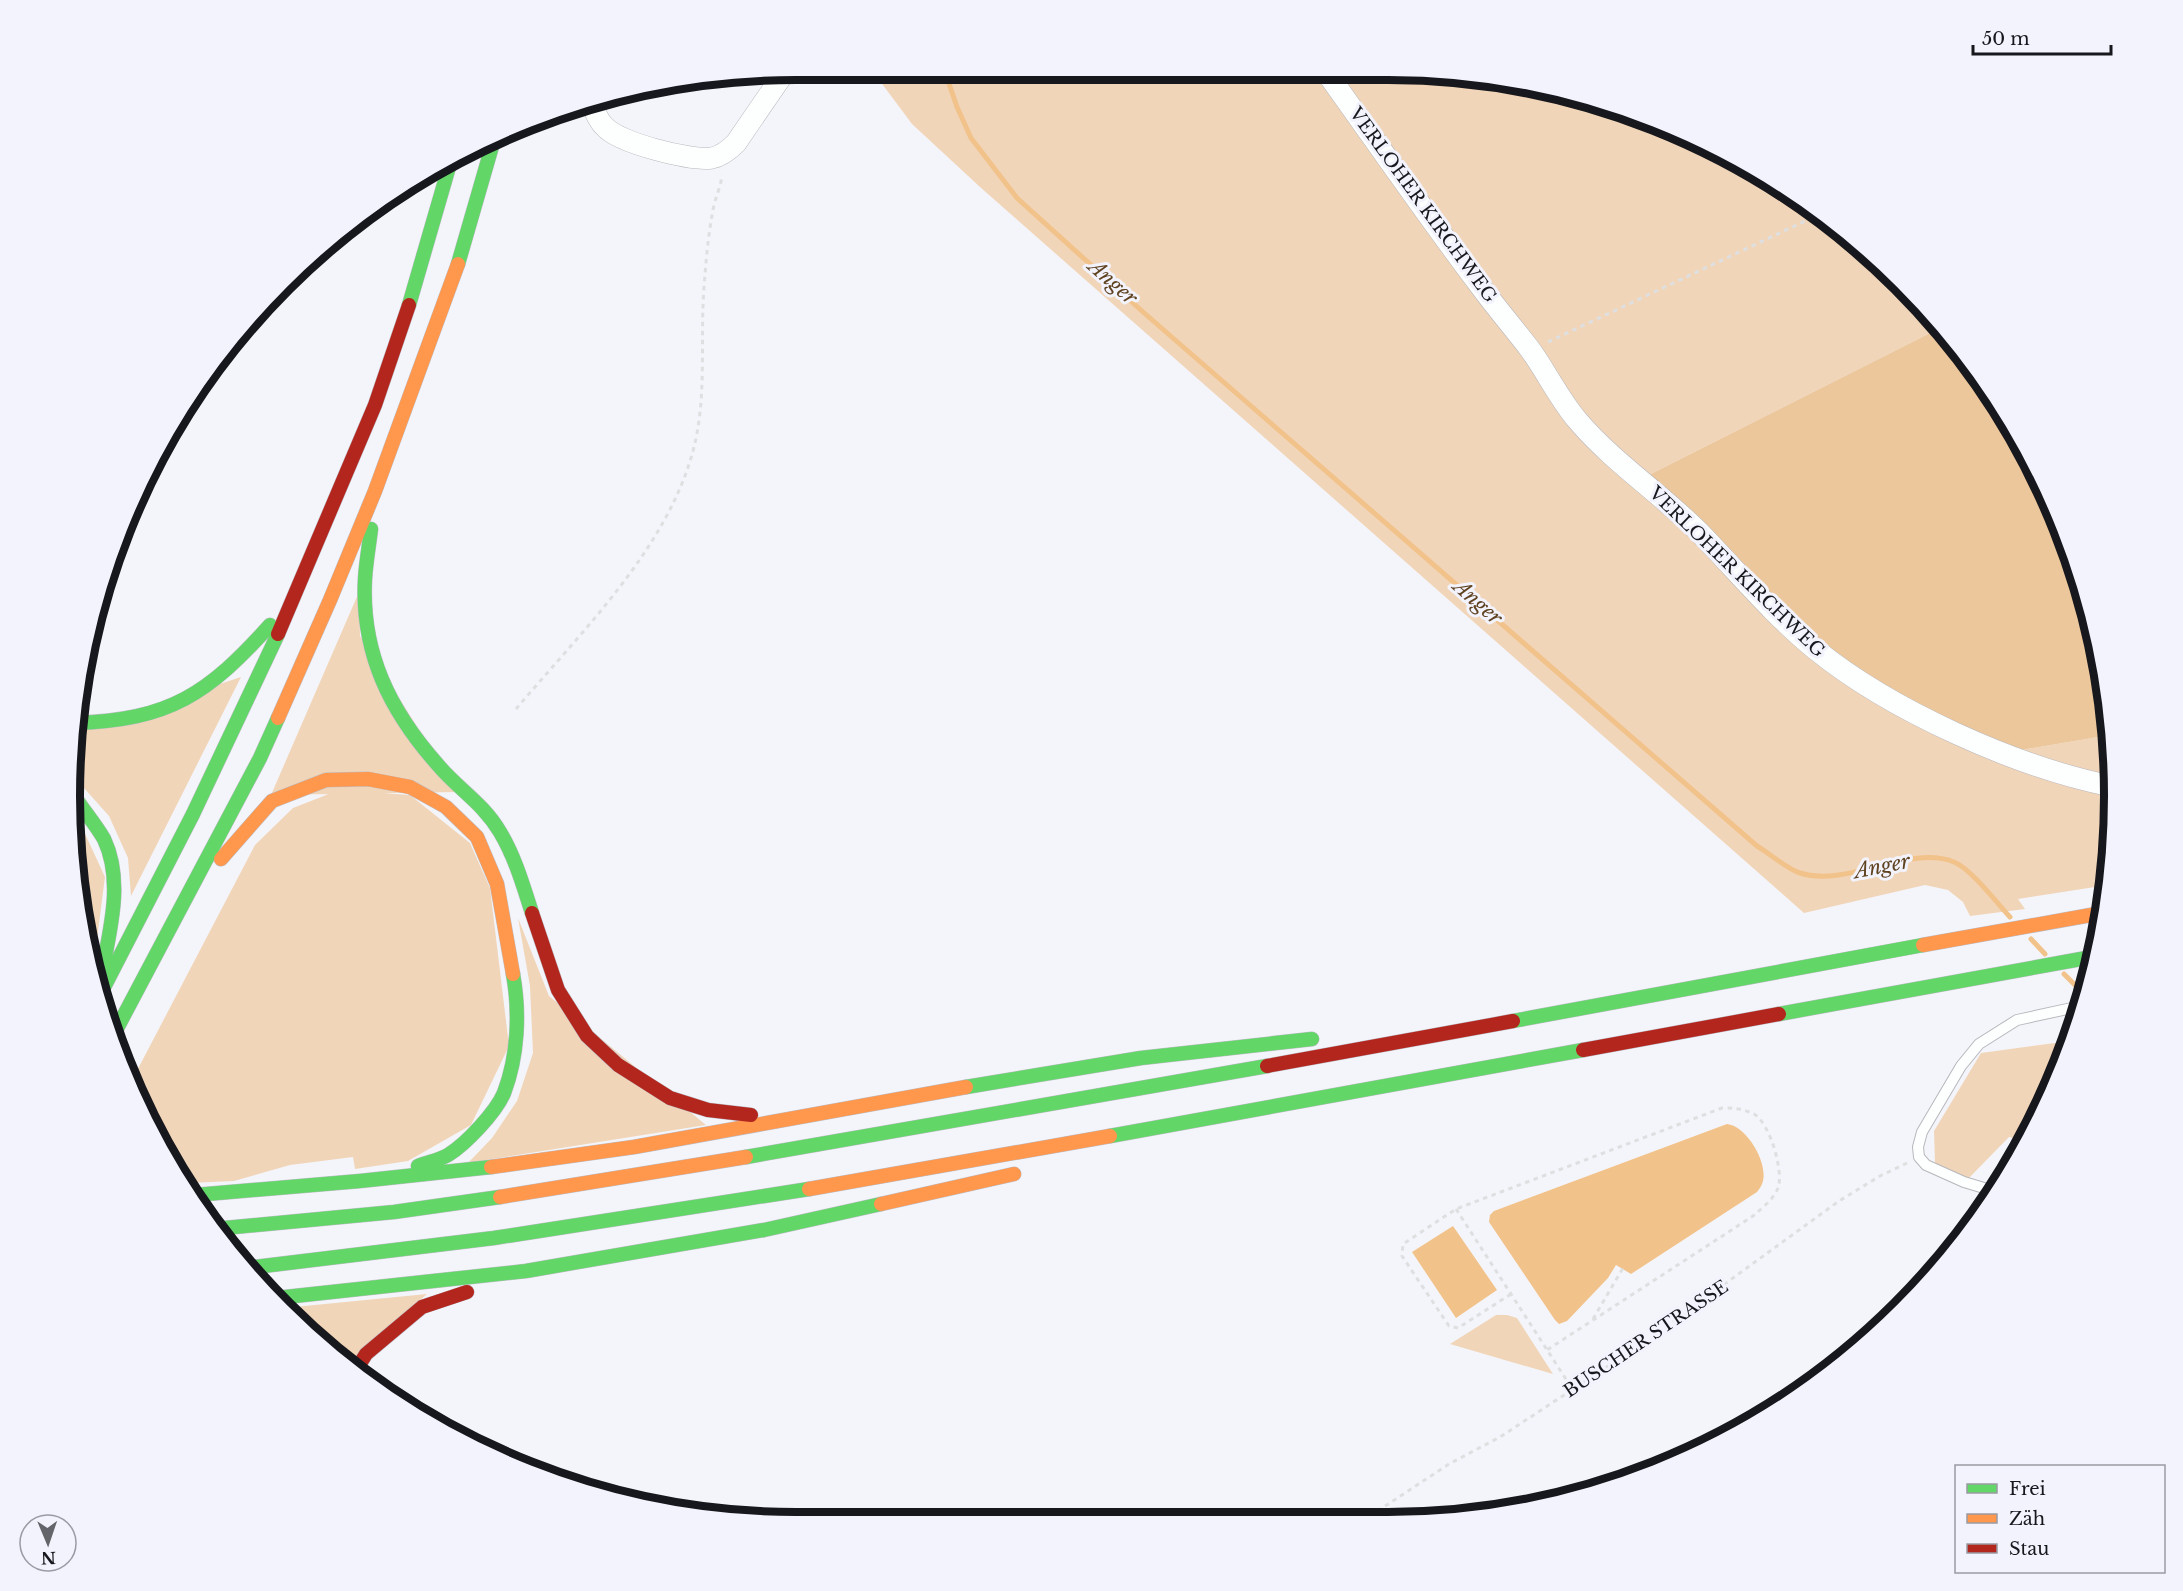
<svg xmlns="http://www.w3.org/2000/svg" width="2183" height="1591" font-family="'Libre Baskerville',serif">
<rect width="100%" height="100%" fill="#f4f5fa"/>
<path fill="#f1d5b9" d="M871 69H1320L1574 420 1845 676 2111 790 2108 885 2018 899 2025 909 1970 916 1963 902 1948 890 1925 885 1804 913 980 187 912 124Z
M1327 69H1388L1575 94 1666 124 1791 191 1867 250 1940 328 1641 479 1602 444 1536 339 1529 338Z
M359 592 360 636 458 792 271 795Z
M241 677 131 896 128 858 109 816 75 778V732Z
M2110 735 2112 748 2111 781 2009 752Z
M339 790 410 795 470 843 490 888 509 1046 471 1125 408 1161 355 1169 353 1157 290 1165 234 1181 188 1183 130 1084 255 845 293 808Z
M75 812 105 877 94 962 75 890Z
M518 918 549 996 706 1125 468 1163 492 1138 517 1101 533 1053 530 986Z
M2070 1041 2025 1140 2009 1137 1968 1179 1935 1164 1934 1131 1981 1053Z
M427 1294 348 1364 317 1342 284 1308Z
M1496 1315H1507L1517 1318 1553 1374 1450 1344Z"/>
<path fill="#ecc79c" d="M1940 328 1964 353 2039 474 2089 607 2110 735 2009 752 1846 669 1641 479Z"/>
<path fill="#f2c28b" d="M1727 1124C1747 1126 1770 1165 1762 1184 1761 1187 1759 1189 1757 1192L1631 1274 1616 1265 1608 1278 1567 1321 1559 1324 1555 1320 1489 1222 1490 1215 1494 1211Z
M1453 1226 1497 1290 1456 1318 1412 1252Z"/>
<g fill="none" stroke-linecap="round" stroke-linejoin="round">
<path stroke="#f2c28b" stroke-width="5" d="M944 69 957 107 971 138 1017 198 1143 312 1757 846C1769 853 1787 869 1800 873 1847 888 1909 844 1954 862 1970 868 1997 903 2010 917
M2031 939 2045 954
M2064 974 2084 994"/>
<g stroke="#b7b7bc" stroke-width="12">
<path id="lane" d="M1994 1191 1964 1182 1926 1165 1919 1157 1918 1147 1922 1132 1961 1066 1979 1044 2017 1020 2081 1006"/>
</g>
<g stroke="#b7b7bc" stroke-width="22">
<path id="street" d="M1324 69C1375 140 1425 213 1478 283 1494 305 1512 326 1529 348 1546 371 1559 399 1578 421 1613 462 1660 493 1699 532 1737 571 1772 614 1815 649 1890 710 2016 767 2111 786
M587 101 591 103C595 111 598 121 605 127 619 143 691 161 712 158 722 156 729 150 736 143L786 70"/>
</g>
<g stroke="#bdbdc5" stroke-width="15">
<path id="fast" d="M458 264 495 136
M409 305 451 160
M371 529C369 546 366 562 365 579 361 653 390 711 438 765 458 789 483 803 500 832 515 857 523 885 532 913
M75 723C170 720 208 694 270 625
M75 797C84 811 96 825 104 839 123 879 111 926 103 967
M102 991 193 814 278 634
M1779 1014 2092 957
M1513 1021 1923 945
M114 1034 260 758 278 718
M966 1087 1141 1058 1312 1039
M1110 1136 1583 1050
M746 1157 1267 1066
M418 1166C428 1162 440 1160 448 1155 466 1144 496 1112 504 1093 518 1056 520 1013 513 974
M195 1195 360 1181 491 1167
M214 1229 394 1212 500 1197
M247 1268 494 1238 809 1189
M276 1298 526 1271 764 1230 881 1204"/>
</g>
<g stroke="#bdbdc5" stroke-width="15">
<path id="slow" d="M278 718 330 600 375 491 458 264
M221 859 272 801 326 780 368 779 410 787 446 807 477 837 497 884 513 974
M1923 945 2102 913
M491 1167 634 1147 966 1087
M809 1189 1110 1136
M500 1197 746 1157
M881 1204 1014 1174"/>
</g>
<g stroke="#bdbdc5" stroke-width="15">
<path id="jam" d="M278 634 375 405 409 305
M532 913 558 990 587 1036 618 1065 670 1098 708 1110 751 1115
M1583 1050 1779 1014
M1267 1066 1513 1021
M356 1370 366 1354 422 1307 467 1292"/>
</g>
<path stroke="#dedfe0" stroke-width="3" stroke-dasharray="4.5 4.5" stroke-linecap="butt" d="M1548 342 1820 214
M516 709C581 632 669 547 694 447 707 395 700 340 704 287 706 261 708 236 713 210 715 198 721 187 722 175
M1456 1209 1573 1390
M1511 1294 1458 1328 1449 1326 1402 1256 1403 1244 1456 1209 1722 1108C1734 1108 1744 1109 1754 1114 1770 1123 1784 1172 1778 1188 1773 1200 1762 1208 1753 1216L1547 1350
M1593 1319 1623 1268
M1370 1516 1449 1464 1500 1437 1642 1344 1839 1201 1880 1176 1907 1163"/>
<use href="#lane" stroke="#fdfefe" stroke-width="10"/>
<use href="#street" stroke="#fdfefe" stroke-width="21"/>
<use href="#fast" stroke="#63d668" stroke-width="14"/>
<use href="#slow" stroke="#ff974d" stroke-width="14"/>
<use href="#jam" stroke="#b3261e" stroke-width="14"/>
</g>
<g text-anchor="middle" dominant-baseline="central" stroke-width="6" stroke-linejoin="round" paint-order="stroke">
<g font-size="18" fill="#17181d" stroke="#f2f3fc">
<text transform="translate(1423 205) rotate(54)">VERLOHER KIRCHWEG</text>
<text transform="translate(1737 572) rotate(44)">VERLOHER KIRCHWEG</text>
<text transform="translate(1646 1339) rotate(-34)">BUSCHER STRASSE</text>
</g>
<g font-size="20" font-style="italic" fill="#5f4220" stroke="#f2f3fc">
<text transform="translate(1113 282) rotate(41)">Anger</text>
<text transform="translate(1478 602) rotate(41)">Anger</text>
<text transform="translate(1882 866) rotate(-11)">Anger</text>
</g>
</g>
<path d="M0 0H2183V1591H0ZM796 80H1388A716 716 0 0 1 2104 796V796A716 716 0 0 1 1388 1512H796A716 716 0 0 1 80 796V796A716 716 0 0 1 796 80Z" fill="#f2f3fc" fill-rule="evenodd"/>
<path fill="none" stroke="#17181d" stroke-width="8" d="M796 80H1388A716 716 0 0 1 2104 796V796A716 716 0 0 1 1388 1512H796A716 716 0 0 1 80 796V796A716 716 0 0 1 796 80Z"/>
<rect x="1955" y="1465" width="210" height="108" fill="#f2f3fc" stroke="#9a9ba3" stroke-width="1.5"/>
<rect x="1967" y="1484" width="30" height="9" fill="#63d668" stroke="#9a9ba3" stroke-width="1.5"/>
<text x="2009" y="1495" font-size="18" fill="#17181d">Frei</text>
<rect x="1967" y="1514" width="30" height="9" fill="#ff974d" stroke="#9a9ba3" stroke-width="1.5"/>
<text x="2009" y="1525" font-size="18" fill="#17181d">Zäh</text>
<rect x="1967" y="1544" width="30" height="9" fill="#b3261e" stroke="#9a9ba3" stroke-width="1.5"/>
<text x="2009" y="1555" font-size="18" fill="#17181d">Stau</text>
<g transform="translate(48 1543) rotate(178)"><circle r="28" fill="#f2f3fc" stroke="#9a9ba3" stroke-width="1.5"/>
<path d="M0-4.5L10 22L0 15L-10 22Z" fill="#64656a"/>
<text y="-9" font-size="16" font-weight="bold" text-anchor="middle" fill="#17181d">N</text>
</g>
<path d="M1973 45v9h138v-9" fill="none" stroke="#17181d" stroke-width="3"/>
<text x="1982" y="45" font-size="18" fill="#17181d" stroke="#f2f3fc" stroke-width="4.5" paint-order="stroke">50 m</text>
</svg>
